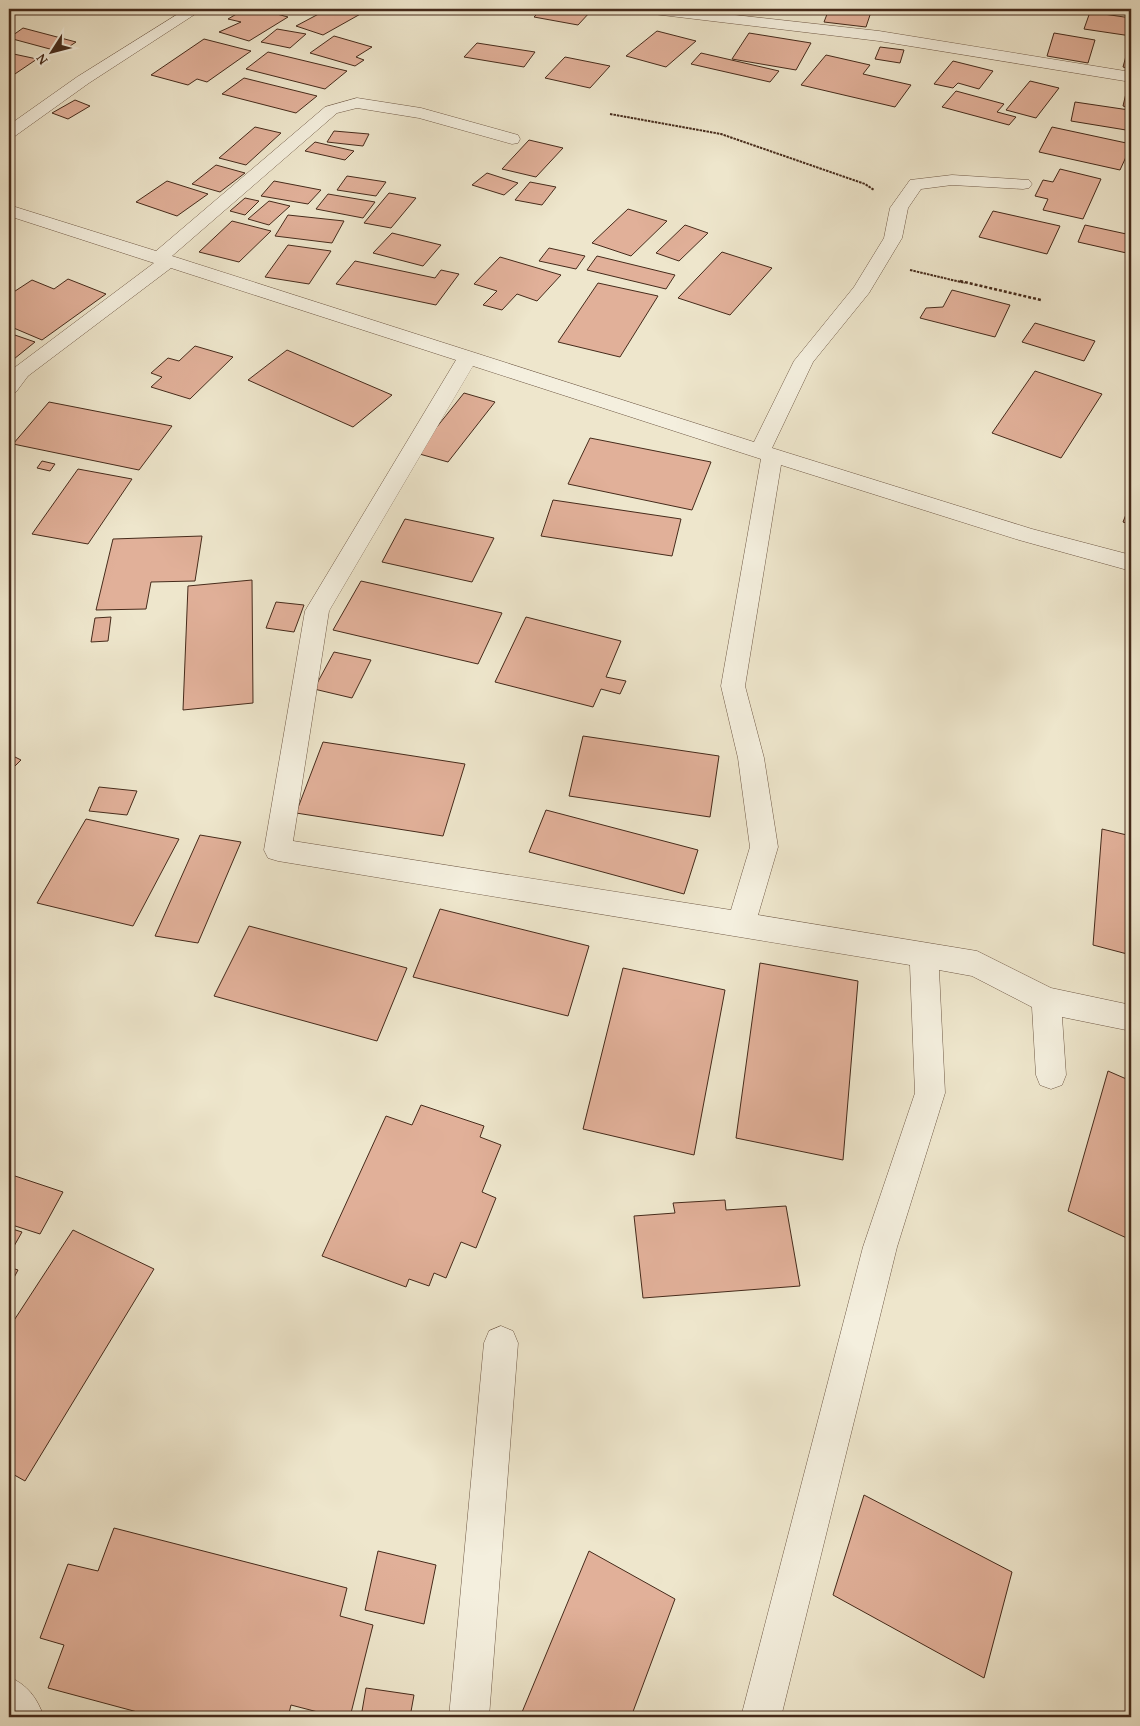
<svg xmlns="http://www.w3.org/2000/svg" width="1140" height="1726" font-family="'Gentium Book Plus',serif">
<rect width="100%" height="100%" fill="#eee6cc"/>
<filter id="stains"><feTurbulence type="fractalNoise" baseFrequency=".004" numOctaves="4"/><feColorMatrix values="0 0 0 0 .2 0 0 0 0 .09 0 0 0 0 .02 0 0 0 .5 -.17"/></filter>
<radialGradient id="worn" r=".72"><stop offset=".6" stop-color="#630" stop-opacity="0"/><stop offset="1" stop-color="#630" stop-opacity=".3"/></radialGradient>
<path fill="#e1b099" stroke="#462b1b" d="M245 9H258L288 17 249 41 219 32 241 22 228 19Z
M328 9H354L364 12 323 35 296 26Z
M542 9H581L591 11 578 25 534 17Z
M829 9H872L866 27 824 22Z
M1090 12 1131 18V36L1084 29Z
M23 28 76 42 61 52 9 38Z
M277 29 306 34 290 48 261 42Z
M657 31 696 41 666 67 626 56Z
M749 33 811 43 796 70 732 59Z
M1054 33 1095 40 1088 63 1047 56Z
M334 36 372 47 356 57 364 60 355 66 310 53Z
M204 39 251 51 207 82 197 79 188 85 151 75Z
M477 43 535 52 524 67 464 57Z
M1129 45H1131V69L1123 67Z
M880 47 904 50 900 63 875 59Z
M268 52 347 71 325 89 246 69Z
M9 53 37 59 9 78Z
M701 53 779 71 770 82 691 64Z
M826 55 870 65 863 74 911 85 895 107 801 85Z
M565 57 610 66 590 88 545 78Z
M953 61 993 71 979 89 958 83 953 88 934 84Z
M244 78 317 96 296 113 222 94Z
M1030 81 1059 88 1036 118 1006 110Z
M1127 89 1131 90V108L1123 106Z
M956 91 1004 104 997 112 1016 117 1009 125 942 107Z
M75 100 90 106 68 119 52 113Z
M1075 102 1129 110 1126 130 1071 121Z
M255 127 281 133 246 165 219 158Z
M1052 127 1131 144V146L1120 170 1039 152Z
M334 131 369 134 363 146 327 142Z
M529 140 563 148 536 177 502 169Z
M315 142 354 151 345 160 305 151Z
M216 165 245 173 220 192 192 184Z
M1060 169 1101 179 1083 219 1043 210 1048 199 1035 196 1043 180 1053 182Z
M487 173 518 183 504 195 472 185Z
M347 176 386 182 376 196 337 190Z
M167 181 208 194 177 216 136 202Z
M274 181 321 190 308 204 261 196Z
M530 182 556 187 542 205 515 200Z
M389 193 416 198 391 228 364 223Z
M328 194 375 202 363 218 316 209Z
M245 198 259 201 245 215 230 211Z
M269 201 290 206 269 225 248 219Z
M628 209 667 221 631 256 592 243Z
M993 211 1060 226 1047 254 979 237Z
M288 215 344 221 332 243 275 236Z
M232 221 271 231 239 262 199 252Z
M685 225 708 233 679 261 656 253Z
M1085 225 1131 235V254L1078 242Z
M392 233 441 245 423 266 373 253Z
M288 245 331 251 309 284 265 277Z
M549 248 585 256 576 269 539 261Z
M722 252 772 268 730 315 678 298Z
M597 256 675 275 666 289 587 270Z
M500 257 561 275 537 301 517 294 502 310 483 305 497 291 474 284Z
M355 261 435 278 441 270 459 274 436 305 336 284Z
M68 279 106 294 42 340 9 326V295L32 280 54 289Z
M598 283 658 296 620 357 558 342Z
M952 290 1010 305 995 337 920 318 926 308 943 307Z
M1035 323 1095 341 1084 361 1022 342Z
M9 333 35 342 9 363Z
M195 346 233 357 190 399 151 387 162 377 151 373 168 358 179 361Z
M287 350 392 395 353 427 248 380Z
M1035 371 1102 394 1061 458 992 433Z
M464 393 495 402 448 462 416 453Z
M49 402 172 426 139 470 13 444Z
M590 438 711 462 692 510 568 484Z
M42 461 55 464 50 471 37 468Z
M78 469 132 479 88 544 32 534Z
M553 500 681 519 672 556 541 536Z
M1131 502V525L1123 522Z
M405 519 494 538 472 582 382 562Z
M202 536 195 581 151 582 146 609 96 610 113 539Z
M252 580 253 703 183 710 188 586Z
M361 581 502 613 478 664 333 630Z
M276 602 304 605 294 632 266 628Z
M111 617 108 641 91 642 95 618Z
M526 617 621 641 606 677 626 681 620 694 601 689 593 707 495 682Z
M334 652 371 660 352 698 314 689Z
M583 736 719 756 710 817 569 796Z
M323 742 465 764 443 836 296 813Z
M9 754 21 760 9 772Z
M99 787 137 791 127 815 89 811Z
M546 810 698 850 684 894 529 852Z
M86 819 179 839 133 926 37 903Z
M1102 829 1131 836V955L1093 945Z
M200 835 241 842 198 943 155 936Z
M440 909 589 946 568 1016 413 977Z
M249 926 407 968 377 1041 214 996Z
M760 963 858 981 843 1160 736 1138Z
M623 968 725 990 694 1155 583 1129Z
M1108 1071 1131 1081V1240L1068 1211Z
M421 1105 484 1126 480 1137 501 1145 482 1192 496 1198 476 1248 461 1242 446 1278 434 1273 429 1286 409 1279 406 1287 322 1256 386 1116 412 1125Z
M9 1174 63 1192 40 1234 9 1224Z
M725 1200 726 1210 786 1206 800 1286 643 1298 634 1216 675 1213 673 1203Z
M9 1228 22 1232 9 1255Z
M73 1230 154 1269 25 1481 9 1472V1328Z
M9 1267 18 1270 9 1287Z
M864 1495 1012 1572 984 1678 833 1595Z
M114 1528 347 1588 340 1616 373 1625 350 1717H337L291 1705 288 1717H156L48 1688 64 1645 40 1638 68 1564 98 1571Z
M378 1551 436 1565 424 1624 365 1610Z
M589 1551 675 1599 631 1717H520Z
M366 1688 414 1695 410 1717H361Z"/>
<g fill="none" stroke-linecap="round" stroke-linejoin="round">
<g stroke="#705a47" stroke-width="1">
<path id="street" d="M186 9H203L89 83 15 136 9 137V125L77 77Z
M638 9H681L879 31 1131 72V82L879 41 645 13 640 12Z
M357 98 421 108 518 135 520 139 518 143 512 144 419 118 357 108 337 113 172 256 754 442 794 361 854 287 884 238 890 208 910 180 952 175 1029 180 1032 184 1029 188 1023 189 952 185 921 189 908 208 902 238 869 293 813 362 772 448 1032 529 1131 555V571L1019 540 781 465 745 686 764 758 778 847 758 915 977 951 1051 988 1131 1005V1031L1062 1017 1066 1075 1062 1085 1051 1089 1040 1085 1036 1075 1032 1007 972 976 939 970 945 1093 897 1247 781 1717H741L863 1247 915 1093 910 965 278 861 268 858 264 850 305 611 456 360 171 268 28 376 16 392 9 394V374L14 368 154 263 9 216V205L156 251 325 107ZM473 366 761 459 721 686 738 758 750 847 731 910 293 841 329 611Z
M501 1326 513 1331 518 1343 489 1717H449L484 1343 489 1331Z
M9 1677C28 1685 37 1698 44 1717H9Z"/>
</g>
<path stroke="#462b1b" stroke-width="2" stroke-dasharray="2.5 1" stroke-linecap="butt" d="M610 114 721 134 865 184 874 190
M910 270 965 283"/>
<path stroke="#462b1b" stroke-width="2.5" stroke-dasharray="3 2" stroke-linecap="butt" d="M960 281 1041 300"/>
<use href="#street" fill="#f4efde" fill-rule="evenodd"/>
</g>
<rect width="1140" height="1726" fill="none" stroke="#eee6cc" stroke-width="30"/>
<rect x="10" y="10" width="1120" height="1706" fill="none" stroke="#462b1b" stroke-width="2.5"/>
<rect x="15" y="15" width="1110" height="1696" fill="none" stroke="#462b1b"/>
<g transform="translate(52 52) rotate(234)" stroke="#f4efde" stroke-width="4" paint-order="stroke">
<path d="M0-4L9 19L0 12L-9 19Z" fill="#462b1b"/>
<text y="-8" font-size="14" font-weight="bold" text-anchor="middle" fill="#462b1b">N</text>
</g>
<rect width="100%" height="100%" filter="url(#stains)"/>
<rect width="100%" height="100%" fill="url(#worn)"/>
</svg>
